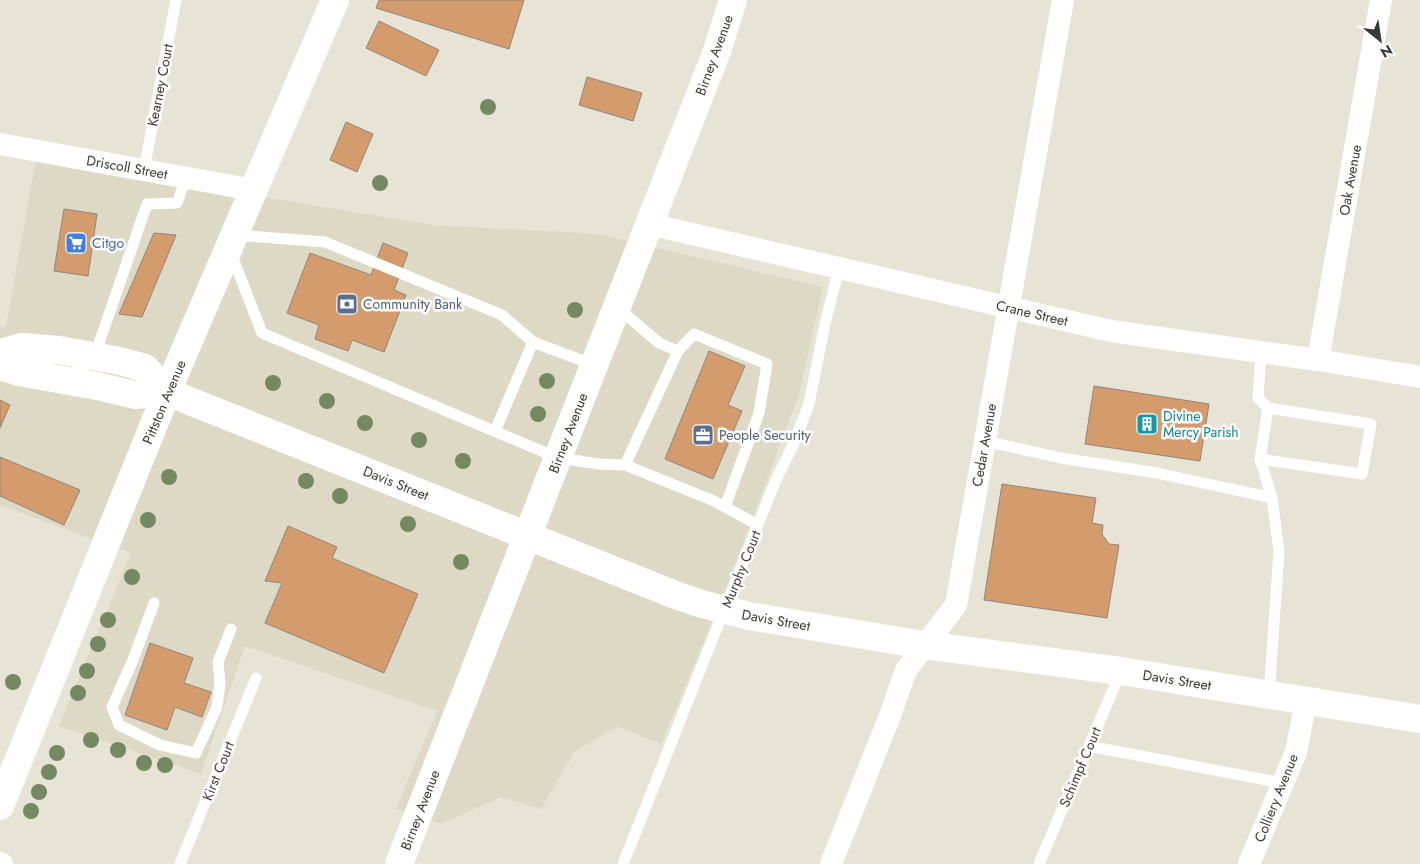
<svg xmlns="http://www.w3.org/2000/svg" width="1420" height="864" font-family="Jost,sans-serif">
<rect width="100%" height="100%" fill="#e7e4d6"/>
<path fill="#ddd9c4" d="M37 160 433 225 598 234 823 287 799 394 727 586 661 744 617 726 574 752 541 809 501 797 441 824 396 809 437 711 245 646 201 774 59 726 131 553 0 505V327H6L35 164Z"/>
<path fill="#d49b6c" stroke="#90857d" d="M379 0H524L509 49 376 8Z
M379 21 439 50 426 76 366 48Z
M587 77 642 93 633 121 579 105Z
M346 122 373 134 357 172 330 160Z
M64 209 97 214 88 276 54 271Z
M154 233 176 235 142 317 119 314Z
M383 243 408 253 394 290 406 295 384 352 352 340 348 351 315 339 319 325 287 313 310 253 371 275Z
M709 351 745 366 728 405 742 411 713 479 665 459Z
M1094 386 1209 404 1200 461 1085 444Z
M0 400 10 405 0 428Z
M0 457 80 490 64 525 0 496Z
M1002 484 1096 498 1092 523 1103 525 1102 534 1109 544 1119 545 1107 618 984 600Z
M288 526 337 547 332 558 418 594 384 673 265 623 282 583 265 581Z
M150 643 193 658 184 683 211 692 202 717 175 707 167 730 125 715Z"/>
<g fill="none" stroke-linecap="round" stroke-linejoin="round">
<path stroke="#fff" stroke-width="11" d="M144 170 176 0
M235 235 325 242 502 315 533 342 594 365
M231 253 262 333 558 458 599 464 625 465 714 501 758 525
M617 307 659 343 678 351
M1261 352 1258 398 1268 408 1260 459 1272 498 1279 551 1269 695
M68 376 82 369 95 355 147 204 177 203 186 178
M495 431 533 342
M985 441 1061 458 1157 473 1272 498
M1260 459 1362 474 1371 424 1268 408
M625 465 678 351 694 334 767 364 759 413 725 507
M154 603 133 660 112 707 119 725 160 745 196 753 217 707 220 683 218 662 231 629
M1089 746 1282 783
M180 864 256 678
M623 864 775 482 794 443 809 404 825 324 839 268
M1039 864 1121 671"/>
<path stroke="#fff" stroke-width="22" d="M0 144 254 190
M649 224 1111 331 1318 360 1420 377
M1318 360 1381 0
M0 863 2 864
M831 864 891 713 906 670 956 605 1063 0
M1249 864 1296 752 1306 701"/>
<path stroke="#fff" stroke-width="28" d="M0 353 22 347 59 350 120 361 145 368 167 392 678 596 702 604 749 616 924 645 1121 671 1420 719
M0 366 19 372 97 386 135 395 167 392
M0 806 167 392 335 0
M399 864 717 51 733 0"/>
</g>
<g fill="#748962">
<circle cx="488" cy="107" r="8"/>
<circle cx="380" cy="183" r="8"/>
<circle cx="575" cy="310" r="8"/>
<circle cx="547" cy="381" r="8"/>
<circle cx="273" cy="383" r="8"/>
<circle cx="327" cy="401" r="8"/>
<circle cx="538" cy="414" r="8"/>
<circle cx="365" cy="423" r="8"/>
<circle cx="419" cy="440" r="8"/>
<circle cx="463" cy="461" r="8"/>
<circle cx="169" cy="477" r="8"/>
<circle cx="306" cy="481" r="8"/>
<circle cx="340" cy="496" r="8"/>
<circle cx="148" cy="520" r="8"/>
<circle cx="408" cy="524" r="8"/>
<circle cx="461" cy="562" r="8"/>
<circle cx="132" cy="577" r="8"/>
<circle cx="108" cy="620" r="8"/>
<circle cx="98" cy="644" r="8"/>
<circle cx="87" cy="671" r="8"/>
<circle cx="13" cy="682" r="8"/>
<circle cx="78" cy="693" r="8"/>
<circle cx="91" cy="740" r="8"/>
<circle cx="118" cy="750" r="8"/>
<circle cx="57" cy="753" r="8"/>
<circle cx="144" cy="763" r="8"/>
<circle cx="165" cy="765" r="8"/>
<circle cx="49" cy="772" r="8"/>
<circle cx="39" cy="792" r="8"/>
<circle cx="31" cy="811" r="8"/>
</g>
<defs>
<g id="supermarket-square" transform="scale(1.125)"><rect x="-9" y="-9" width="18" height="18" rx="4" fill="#3f7fe0" stroke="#fff"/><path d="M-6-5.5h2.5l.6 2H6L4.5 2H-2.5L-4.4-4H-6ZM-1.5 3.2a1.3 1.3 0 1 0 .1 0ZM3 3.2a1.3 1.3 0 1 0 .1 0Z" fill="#fff"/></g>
<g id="bank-square" transform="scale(1.125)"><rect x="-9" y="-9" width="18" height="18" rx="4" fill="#5c6f8a" stroke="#fff"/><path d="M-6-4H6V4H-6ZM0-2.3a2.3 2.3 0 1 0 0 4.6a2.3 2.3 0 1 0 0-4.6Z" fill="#fff"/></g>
<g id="building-square" transform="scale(1.125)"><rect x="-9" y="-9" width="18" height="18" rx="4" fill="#0f9aa8" stroke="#fff"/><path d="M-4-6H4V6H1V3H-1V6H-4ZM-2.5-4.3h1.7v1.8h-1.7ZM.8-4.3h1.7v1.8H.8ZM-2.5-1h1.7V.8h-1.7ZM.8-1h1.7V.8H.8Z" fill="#fff"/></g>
<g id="office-square" transform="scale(1.125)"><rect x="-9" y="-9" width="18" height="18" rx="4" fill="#5c6f8a" stroke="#fff"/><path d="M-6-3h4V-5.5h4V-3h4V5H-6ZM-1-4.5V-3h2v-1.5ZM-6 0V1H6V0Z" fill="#fff"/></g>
</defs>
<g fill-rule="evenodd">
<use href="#supermarket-square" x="76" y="243"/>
<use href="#bank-square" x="347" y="304"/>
<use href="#building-square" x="1147" y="424"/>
<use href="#office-square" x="703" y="435"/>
</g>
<g text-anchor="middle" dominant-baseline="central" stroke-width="5" stroke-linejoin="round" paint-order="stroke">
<g font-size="14" fill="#3a3933" stroke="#fff">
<text transform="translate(714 55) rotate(-70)">Birney Avenue</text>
<text transform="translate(160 85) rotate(-79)">Kearney Court</text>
<text transform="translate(127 167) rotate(10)">Driscoll Street</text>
<text transform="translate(1350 180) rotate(-80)">Oak Avenue</text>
<text transform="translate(1032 313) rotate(13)">Crane Street</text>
<text transform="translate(164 402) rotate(-67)">Pittston Avenue</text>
<text transform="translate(568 433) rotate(-69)">Birney Avenue</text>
<text transform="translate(984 445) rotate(-80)">Cedar Avenue</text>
<text transform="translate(396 483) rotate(22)">Davis Street</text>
<text transform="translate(741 569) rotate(-68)">Murphy Court</text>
<text transform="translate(776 620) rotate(10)">Davis Street</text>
<text transform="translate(1177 680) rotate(9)">Davis Street</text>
<text transform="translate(1080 767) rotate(-67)">Schimpf Court</text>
<text transform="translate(218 771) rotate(-68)">Kirst Court</text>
<text transform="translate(1276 798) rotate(-68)">Colliery Avenue</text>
<text transform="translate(420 810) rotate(-69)">Birney Avenue</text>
</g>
<g font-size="14" fill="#366cbe" stroke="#fff" text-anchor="start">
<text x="92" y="243">Citgo</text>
</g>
<g font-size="14" fill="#4e5e75" stroke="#fff" text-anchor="start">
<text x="363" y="304">Community Bank</text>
<text x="719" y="435">People Security</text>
</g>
<g font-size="14" fill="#0d838f" stroke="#fff" text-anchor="start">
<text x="1163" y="416">Divine<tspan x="1163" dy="16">Mercy Parish</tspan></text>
</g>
</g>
<g transform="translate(1380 40) rotate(150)" stroke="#ffffff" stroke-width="4" paint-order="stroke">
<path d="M0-4L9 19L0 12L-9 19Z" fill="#3a3933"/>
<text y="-8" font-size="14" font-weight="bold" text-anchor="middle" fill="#3a3933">N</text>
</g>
</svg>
